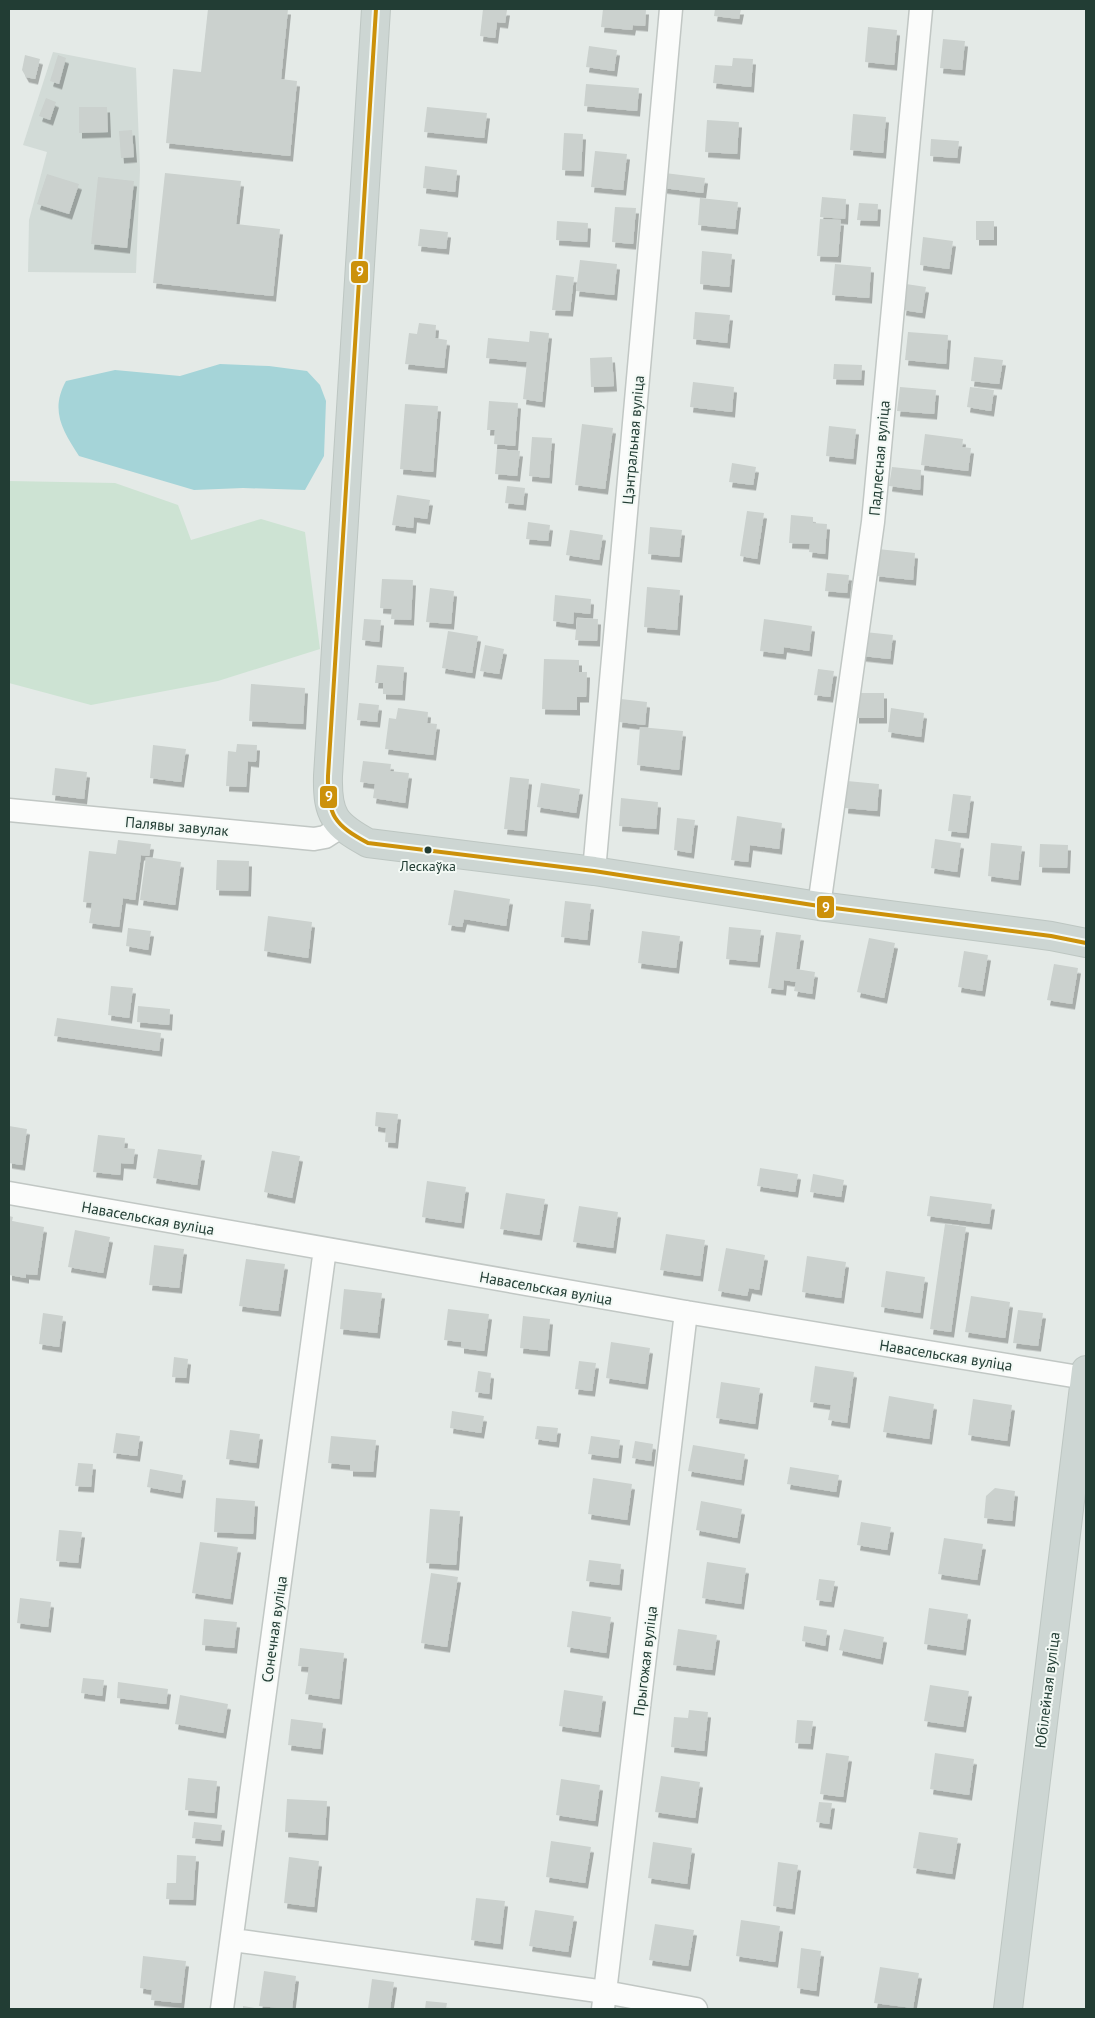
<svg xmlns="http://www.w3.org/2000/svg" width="1095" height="2018" font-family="'PT Sans',sans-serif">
<defs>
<filter id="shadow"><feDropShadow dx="3" dy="5.5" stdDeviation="0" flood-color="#0004"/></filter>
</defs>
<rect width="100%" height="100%" fill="#e4eae7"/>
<path fill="#d2dbd7" d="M53 52 136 68 140 170 136 273 28 272 29 220 47 152 23 145Z"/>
<path fill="#cde3d3" d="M9 481 115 483 178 505 191 540 261 519 305 532 320 649 218 681 91 705 9 683Z"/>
<path fill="#a5d4d8" d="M220 364 269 366 307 371 320 385 326 401 324 456 305 490 243 488 194 490 79 456C62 430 50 410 66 381L115 370 180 376Z"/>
<path fill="#cbd1ce" filter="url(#shadow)" d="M208 9H288L281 79 297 81 290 156 166 143 173 69 201 72Z
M483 9 507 10 505 23 497 22 495 38 480 36Z
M603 9H646L645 26 633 25 632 30 601 27Z
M715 9H741L739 19 714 16Z
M868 27 897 30 894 65 865 62Z
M943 39 965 41 962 70 940 68Z
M589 46 617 50 614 71 586 67Z
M25 55 40 59 35 79 26 77 22 70Z
M58 55 66 58 59 84 50 81Z
M733 58 753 59 751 87 713 83 715 65 732 66Z
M586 84 639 88 637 111 584 106Z
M46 98 56 102 50 120 39 116Z
M79 107H107L108 132 79 133Z
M427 107 487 113 484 138 424 132Z
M853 114 886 117 883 153 850 150Z
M707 120 739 122 737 154 705 152Z
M132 130 134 157 121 158 119 131Z
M564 133 583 134 581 171 562 170Z
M931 139 959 141 957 158 930 156Z
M595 151 627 154 623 190 591 187Z
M425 166 457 170 455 192 423 188Z
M165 173 241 181 236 224 280 229 273 296 153 283Z
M665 173 705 178 703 193 663 188Z
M47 174 79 184 69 214 37 204Z
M98 177 134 181 127 248 91 244Z
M822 197 846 199 845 219 820 217Z
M700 198 738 202 735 229 698 225Z
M859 203 878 204 877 221 857 220Z
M615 207 636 208 633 244 612 242Z
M820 219 841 220 838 257 817 256Z
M557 221 588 223 587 242 556 240Z
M976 221H994V240H976Z
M420 229 448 232 446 249 418 246Z
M923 237 953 241 949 269 920 265Z
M702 251 732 254 729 287 700 284Z
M580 260 617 264 614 295 576 291Z
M835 264 871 267 869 298 832 295Z
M556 275 574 277 570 311 552 310Z
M906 284 926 287 922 313 903 310Z
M695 312 730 315 727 343 693 339Z
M419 323 436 325 435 338 447 340 444 368 405 364 409 333 417 334Z
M530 331 549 333 542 402 523 399 527 362 486 358 488 338 529 342Z
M908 332 948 335 946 364 905 360Z
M612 357 614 386 591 387 590 358Z
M974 357 1003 360 999 384 971 381Z
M834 364 862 365 861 380 833 379Z
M693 382 734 387 732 412 690 407Z
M900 387 936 390 934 414 897 411Z
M970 387 994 390 991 411 967 407Z
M489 401 518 403 515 446 494 444 495 430H487Z
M405 404 438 406 433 472 400 469Z
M582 424 613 428 605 489 575 485Z
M829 426 856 429 853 459 826 456Z
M925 434 963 439 962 447 971 448 968 471 921 465Z
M532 437 552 438 549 478 529 476Z
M497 449 520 451 517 476 495 474Z
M732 463 756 467 753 485 729 482Z
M892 467 921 470 920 490 889 486Z
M507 486 525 488 523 505 505 503Z
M397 495 430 500 427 519 414 517 413 528 392 525Z
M747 511 764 513 757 559 740 556Z
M791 515 813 517V523L827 524 825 554 809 552 810 544 789 543Z
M528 522 550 525 548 541 526 539Z
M650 527 682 530 679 557 648 554Z
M570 530 603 535 599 560 566 555Z
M878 549 915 553 913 580 876 576Z
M827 573 849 575 847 593 825 591Z
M382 579 413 580 411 620 391 619 392 609 380 608Z
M647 587 680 590 677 630 644 627Z
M430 588 454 591 451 624 426 622Z
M555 595 591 599 590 614 574 612 573 624 553 621Z
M577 618 598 619 597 641 575 640Z
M364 619 381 620 379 642 362 640Z
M764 619 812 626 809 651 784 647 783 654 760 651Z
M448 631 478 636 472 673 442 668Z
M865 632 893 635 890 659 862 656Z
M485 645 504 649 499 674 480 671Z
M544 659 579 660V672H587L586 697H577V710L542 709Z
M377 665 404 667 402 695 383 694V683H375Z
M818 669 834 671 830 697 814 695Z
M251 684 305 688 303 724 249 721Z
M856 693H884V718H856Z
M621 699 647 702 645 725 619 722Z
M359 703 379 705 377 722 357 720Z
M398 708 428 712 427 723 437 724 433 755 385 749 389 718 396 719Z
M891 708 924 713 921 737 888 732Z
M640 727 683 731 679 770 637 765Z
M237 744 257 745 256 762 248 761 246 787 226 786 228 751 236 752Z
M153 745 186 749 181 782 150 778Z
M363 761 391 764 390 771 409 773 405 803 373 798 375 784 360 782Z
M55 768 87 772 84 799 52 795Z
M510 777 529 779 524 831 504 829Z
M847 781 879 784 877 811 845 808Z
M541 783 580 789 576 813 537 807Z
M953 794 971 796 966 833 948 831Z
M621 798 658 802 656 829 619 826Z
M737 816 782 823 779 849 750 845 748 862 731 860Z
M677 818 695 820 691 853 674 850Z
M935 839 961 843 957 872 931 868Z
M118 840 151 844 149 856 141 855 135 900 123 898 119 927 89 923 92 903 83 902 89 851 116 854Z
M991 843 1022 846 1018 880 988 876Z
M1040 844 1068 845 1067 868 1039 867Z
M146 857 181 862 175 905 140 900Z
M217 860 249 861 248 891 216 890Z
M454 890 510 899 506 926 464 919 462 927 448 925Z
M565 901 591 904 587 940 561 937Z
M268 916 312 922 308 958 264 951Z
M729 927 761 930 757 962 726 959Z
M128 928 151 931 148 950 126 946Z
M642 931 680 936 676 968 638 963Z
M776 932 801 935 796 969 815 972 812 994 794 991 796 982 784 980 783 990 768 988Z
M869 938 895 943 884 998 857 992Z
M964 951 988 955 982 991 958 987Z
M1054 964 1078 968 1072 1004 1047 1000Z
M111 986 133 988 129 1018 108 1015Z
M138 1006 170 1009 169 1025 137 1022Z
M57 1018 161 1033 159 1051 54 1036Z
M376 1112 398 1114 395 1143 385 1142 386 1128 375 1126Z
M9 1126 27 1129 22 1165 9 1163Z
M98 1135 125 1138 124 1148 135 1149 133 1164 121 1163 120 1175 93 1172Z
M158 1149 202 1155 197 1185 153 1178Z
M272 1151 300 1156 292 1198 264 1192Z
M760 1168 798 1174 795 1192 757 1186Z
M813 1174 844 1180 841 1197 810 1192Z
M427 1181 466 1187 461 1223 422 1217Z
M506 1193 545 1199 539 1235 500 1229Z
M930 1196 992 1204 989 1224 927 1216Z
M579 1206 618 1212 613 1248 573 1242Z
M9 1216 13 1217 12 1221 44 1227 37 1275 26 1274V1278L9 1275Z
M945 1224 966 1227 951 1332 930 1329Z
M75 1230 110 1237 103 1273 68 1267Z
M666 1234 705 1240 700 1276 660 1270Z
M154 1245 184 1249 179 1288 149 1285Z
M726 1248 765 1255 759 1290 749 1288 747 1296 718 1291Z
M807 1256 846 1262 841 1298 802 1292Z
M246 1259 285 1264 278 1311 239 1306Z
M886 1271 925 1277 920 1313 881 1307Z
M344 1289 382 1293 377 1333 340 1329Z
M971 1296 1010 1302 1005 1338 965 1332Z
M448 1309 489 1314 484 1351 461 1348V1342L444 1340Z
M1018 1310 1043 1313 1038 1346 1013 1343Z
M43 1313 63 1316 59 1347 39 1344Z
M523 1316 550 1319 547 1351 520 1348Z
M611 1342 650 1348 645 1384 606 1378Z
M174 1357 188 1359 186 1378 172 1377Z
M579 1361 596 1363 592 1391 575 1389Z
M815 1366 854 1372 847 1423 828 1420 831 1405 810 1402Z
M478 1371 491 1373 489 1394 475 1392Z
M721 1382 760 1388 755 1424 716 1418Z
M889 1396 934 1404 929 1439 883 1432Z
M973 1399 1012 1405 1007 1441 968 1435Z
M452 1411 484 1416 481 1433 450 1428Z
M537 1426 558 1428 556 1442 535 1439Z
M230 1430 260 1434 256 1463 226 1459Z
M116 1433 140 1436 137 1456 113 1453Z
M331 1436 376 1440 373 1472 350 1471V1465L328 1463Z
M591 1436 620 1440 618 1458 588 1454Z
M635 1441 653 1444 651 1461 632 1458Z
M693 1445 745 1454 741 1480 688 1471Z
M78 1463 93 1464 91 1487 75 1486Z
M790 1467 839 1475 836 1492 787 1484Z
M150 1469 183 1475 180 1493 147 1487Z
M593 1478 632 1484 627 1520 588 1514Z
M995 1488 1015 1491 1012 1521 984 1518 986 1496Z
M216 1498 255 1501 253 1534 214 1532Z
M701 1501 742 1509 737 1538 696 1530Z
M430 1509 460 1511 456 1565 426 1563Z
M861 1522 891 1527 887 1550 857 1545Z
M59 1530 82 1532 78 1563 56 1561Z
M944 1538 983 1544 977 1580 938 1574Z
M200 1542 238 1547 230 1599 192 1593Z
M589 1560 621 1564 619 1585 586 1581Z
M707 1562 746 1568 741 1604 702 1598Z
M431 1573 458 1577 447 1647 421 1643Z
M819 1579 835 1581 831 1602 816 1600Z
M20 1598 51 1602 48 1627 17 1623Z
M929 1608 968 1614 963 1650 924 1644Z
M572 1611 611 1617 606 1653 567 1647Z
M204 1619 237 1622 234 1648 202 1645Z
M804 1626 827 1630 825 1646 802 1641Z
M678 1629 717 1635 712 1670 673 1665Z
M844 1629 884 1637 880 1659 839 1650Z
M300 1648 344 1653 339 1699 305 1694 309 1667 298 1666Z
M83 1678 104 1680 102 1696 81 1693Z
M118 1682 168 1689 166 1704 117 1698Z
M930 1685 969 1691 963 1727 924 1721Z
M564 1690 603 1696 598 1732 559 1726Z
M180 1695 228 1704 223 1733 175 1724Z
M689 1710 708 1712 704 1751 671 1747 674 1717 688 1718Z
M291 1719 323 1723 320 1749 288 1745Z
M797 1720 813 1721 810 1744 795 1743Z
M826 1753 849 1756 843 1797 820 1794Z
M935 1753 974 1759 969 1795 930 1789Z
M661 1776 700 1782 695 1818 655 1812Z
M188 1778 217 1781 214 1813 185 1810Z
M561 1779 600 1785 595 1821 556 1815Z
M287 1799 327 1801 325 1835 285 1832Z
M819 1802 832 1803 829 1824 816 1822Z
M194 1822 222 1825 220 1841 192 1838Z
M919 1832 958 1838 952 1874 913 1868Z
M551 1841 591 1847 585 1883 546 1877Z
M653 1842 692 1848 687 1884 648 1878Z
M177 1855 196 1856 193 1900 166 1899 167 1883H176Z
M289 1857 319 1861 314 1907 284 1903Z
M778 1862 798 1865 792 1909 773 1906Z
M476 1898 505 1901 500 1944 471 1940Z
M535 1910 574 1916 568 1952 529 1946Z
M741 1920 780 1926 775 1962 736 1956Z
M655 1924 694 1930 688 1966 649 1960Z
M801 1948 821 1951 816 1991 797 1988Z
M143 1956 186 1961 181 2003 151 2000 152 1990 140 1988Z
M880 1967 919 1973 913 2008 874 2003Z
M264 1971 296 1976 292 2009 259 2006Z
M372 1979 394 1982 390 2009H368Z
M426 2001 447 2003 446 2009H425Z
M243 2006 255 2008V2009H243Z"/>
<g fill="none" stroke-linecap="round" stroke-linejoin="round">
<g stroke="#c1c7c4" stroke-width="25">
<path id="minor" d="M9 810 314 839 325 837 342 826
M594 871 671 9
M819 906 873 522 921 9
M9 1193 686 1312 1085 1378
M233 1940 605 1992 696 2009
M222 2009 325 1249
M603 2009 686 1312"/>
</g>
<g stroke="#bdc6c2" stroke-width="30">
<path id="major" d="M376 9 328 776C327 816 335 825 368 843L594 871 819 906 1051 936 1086 943
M1008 2009 1086 1370"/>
</g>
<use href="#minor" stroke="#fbfcfb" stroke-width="22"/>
<use href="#major" stroke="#cdd6d3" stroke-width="28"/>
<g stroke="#f3f9f5" stroke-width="8">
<path id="bus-1" d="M376 9 328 776C327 816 335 825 368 843L594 871 819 906 1051 936 1086 943"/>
</g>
<use href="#bus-1" stroke="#cc910a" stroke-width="4"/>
</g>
<circle fill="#223d34" stroke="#f3f9f5" stroke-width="2" cx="428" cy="850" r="4.5"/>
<g text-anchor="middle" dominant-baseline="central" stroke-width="4" stroke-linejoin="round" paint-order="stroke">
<g font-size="14" fill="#223d34" stroke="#f3f9f5">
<text x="428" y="866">Лескаўка</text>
</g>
<g font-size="15" fill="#223d34" stroke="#f3f9f5">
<text transform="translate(633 440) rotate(-85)">Цэнтральная вуліца</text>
<text transform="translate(879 458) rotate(-85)">Падлесная вуліца</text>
<text transform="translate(177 826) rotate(5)">Палявы завулак</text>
<text transform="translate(148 1218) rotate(10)">Навасельская вуліца</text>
<text transform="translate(546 1288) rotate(10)">Навасельская вуліца</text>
<text transform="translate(946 1355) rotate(9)">Навасельская вуліца</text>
<text transform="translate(274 1629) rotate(-82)">Сонечная вуліца</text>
<text transform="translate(645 1661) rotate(-83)">Прыгожая вуліца</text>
<text transform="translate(1047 1690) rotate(-83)">Юбілейная вуліца</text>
</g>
</g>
<g stroke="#f3f9f5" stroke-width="2">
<rect x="350" y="260" width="19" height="24" rx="5" fill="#cc910a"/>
<rect x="319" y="785" width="19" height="24" rx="5" fill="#cc910a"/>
<rect x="816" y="895" width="19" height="24" rx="5" fill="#cc910a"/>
</g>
<g font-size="14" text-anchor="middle" font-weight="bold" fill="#fff">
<text x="360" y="276">9</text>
<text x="329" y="801">9</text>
<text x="826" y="912">9</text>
</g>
<rect width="1095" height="2018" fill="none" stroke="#223d34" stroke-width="20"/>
</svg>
